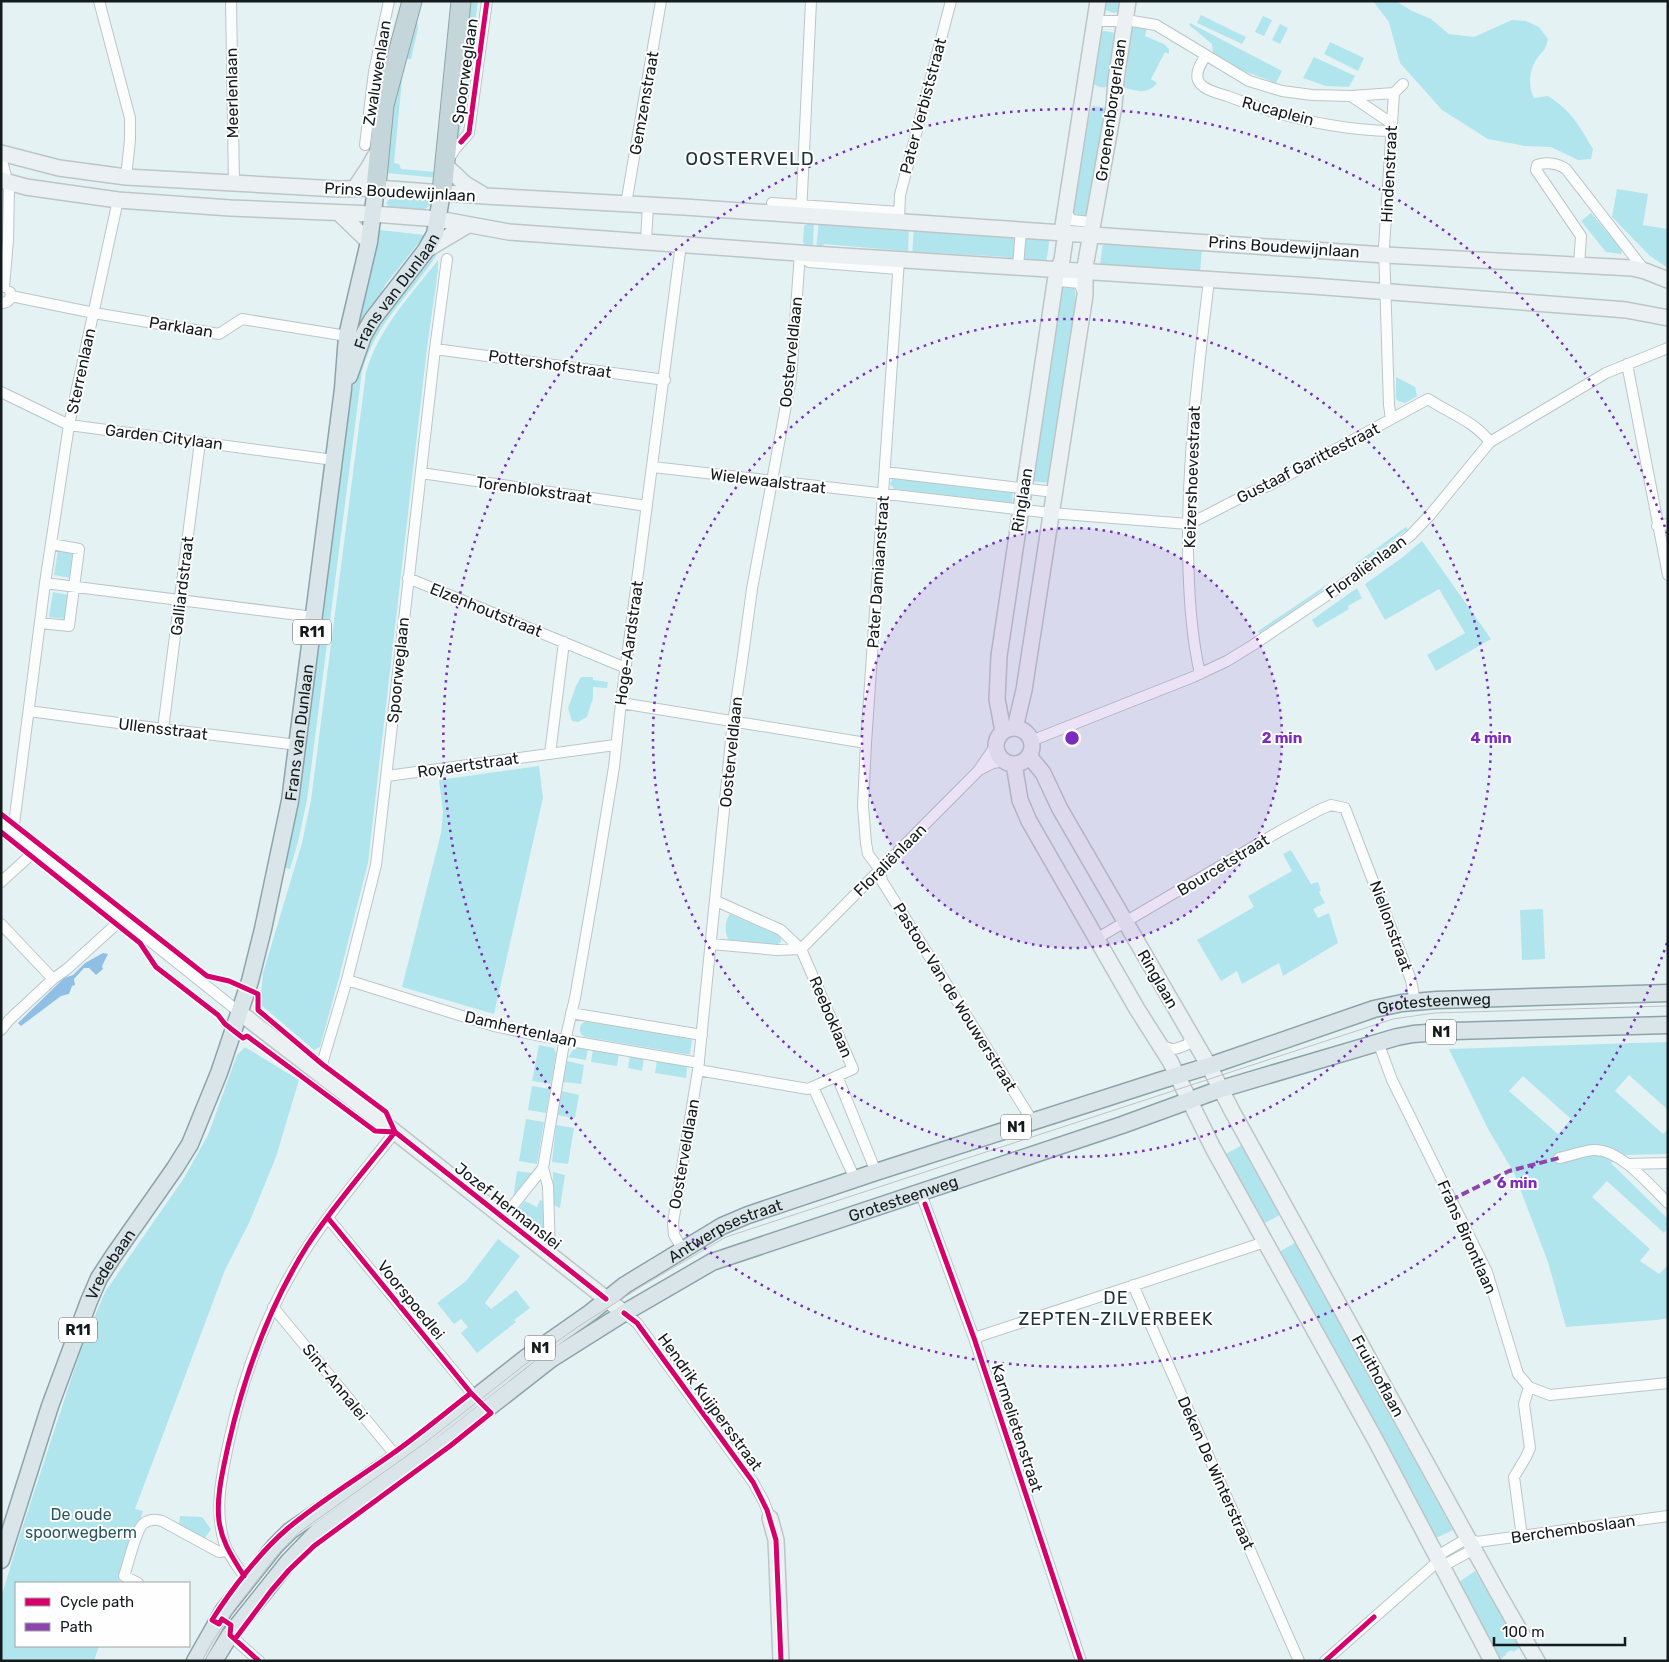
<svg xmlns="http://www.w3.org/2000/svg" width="1669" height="1662" font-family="Rubik,sans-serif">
<rect width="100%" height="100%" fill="#e5f2f4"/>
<path fill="#b1e5ed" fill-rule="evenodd" d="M467 1H478L459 138 456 137Z
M1102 1H1125L1120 11 1114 13 1105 10Z
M1373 1H1396L1412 11 1431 19 1449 34 1474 37 1512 20 1526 21 1539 27 1548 39C1545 52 1543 50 1536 60 1529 71 1528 87 1534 98L1548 96C1571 110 1580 127 1593 149L1591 159 1578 160 1551 147 1525 146 1488 139 1442 110 1400 63 1389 22Z
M1201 15 1246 37 1242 44 1197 23Z
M1263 16 1272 20 1264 36 1255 32Z
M417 21 418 29 411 59H404L394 163 399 164 401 169 435 172 442 116 444 128 439 178 386 173 391 113C389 101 392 90 398 80L415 22Z
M1190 23 1282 71 1276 83 1241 70 1213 54 1212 44 1189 25Z
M1280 24 1288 28 1280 44 1272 40Z
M1133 25 1147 27 1145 36 1164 44 1169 49V54L1165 52 1151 79 1157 83C1147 95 1137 91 1124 88Z
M1105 31 1115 33 1117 35 1109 86C1103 89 1097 87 1092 83L1101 32Z
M1330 42 1364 58 1358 71 1324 54Z
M1314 57 1355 76 1349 87 1326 86 1303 78Z
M1093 106 1108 108 1088 218H1077L1072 214 1084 122H1088L1091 109Z
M1617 189 1648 194 1643 225 1668 229V268L1650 256 1612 217Z
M390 198 426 200 429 202 430 205 424 210 390 208 386 203Z
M1591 213 1622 250 1621 254 1606 252 1581 221Z
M814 220 813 248 805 247 803 241 804 226Z
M819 221H825V225L901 231 904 226H909L908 255H904V251L824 244 822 249H816Z
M914 227 920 231 1009 237 1010 234 1016 240 1014 258 1008 261 1007 257 919 252 918 255H912Z
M380 230 425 235 385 285 379 299 355 337 377 233Z
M1025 234 1050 236 1046 264 1022 262Z
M1103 242 1202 246 1200 275 1196 274V271L1109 265 1108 267 1100 265Z
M441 248C414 293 377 319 362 371L307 800 298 842 290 869 283 867 337 485 342 466 352 390 359 367 377 323 410 278 423 268 432 256Z
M438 260V270L427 348 368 863 339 978 320 1047 314 1050 260 1004 263 973 302 843 311 800 366 372C379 328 410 296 438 260Z
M1063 285 1074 286C1077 296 1073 303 1077 314L1050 483 1029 481 1061 287Z
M1396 377 1415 387 1417 396 1405 403 1398 401 1396 399Z
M893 478 1013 491 1012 503 894 489 890 484Z
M1406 527 1409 531 1407 533 1405 531 1360 565 1361 567 1358 569 1355 564Z
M1422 541 1491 639 1436 671 1427 655 1465 633 1439 589 1385 620 1365 584 1403 557Z
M58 550 74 553 70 578 54 575Z
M1328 584 1329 586 1259 634 1258 631Z
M1357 588 1362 598 1348 606 1349 609 1317 628 1312 620Z
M53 592 69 595 65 619 49 617Z
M581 677H593V680L608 682 607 688 593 687V698L587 717 578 722 572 721 568 708 576 686Z
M539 766 543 798 494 1014 402 987 441 833 443 811 439 780Z
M1291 850 1311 884 1318 882 1321 890 1319 892 1325 903 1313 909 1318 918 1329 913 1338 943 1283 976 1279 963 1242 984 1237 971 1221 981 1197 940 1254 907 1248 896 1292 871 1283 854Z
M1542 909 1543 910 1545 959 1522 960 1520 910Z
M730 914 778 935 781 938V942L776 945 729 940C724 935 725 919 730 914Z
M585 1021 691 1039 692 1040 690 1054H686L585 1037C578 1033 578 1026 585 1021Z
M1668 1042V1110L1629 1075 1615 1091 1663 1134 1668 1129V1154L1624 1155 1611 1163 1668 1219V1228L1664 1233 1607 1181 1592 1197 1650 1249 1640 1261 1659 1274 1668 1265V1318L1657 1320 1566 1327 1548 1262 1514 1173 1488 1129 1449 1049ZM1523 1076 1571 1119 1558 1134 1509 1091Z
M539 1045 554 1048 556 1054 551 1084 532 1081Z
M245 1047 299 1080 276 1157 249 1223 225 1270 135 1509 143 1511 119 1583H16V1646H99L94 1661H1V1598L19 1538 82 1346 105 1292 184 1178 208 1135 237 1055Z
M578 1047 588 1048 586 1060 568 1057 573 1050Z
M593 1049 619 1053 617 1066 591 1062Z
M630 1055 644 1058 642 1071 628 1068Z
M657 1060 686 1066 687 1068 686 1078 655 1073Z
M567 1061 584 1065 581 1084 563 1082Z
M532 1086 550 1089 546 1113 528 1110Z
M562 1091 579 1095 575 1118 557 1115Z
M526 1119 544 1122 537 1164 519 1161Z
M556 1125 574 1128 568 1164 552 1162Z
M1244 1144 1263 1174 1261 1179 1280 1215 1259 1226 1224 1155Z
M517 1171 532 1173 513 1199Z
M553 1172 565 1175 560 1208 553 1205Z
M540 1200 545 1202V1232L517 1210 525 1201 537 1207Z
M498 1239 520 1256 485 1303 491 1309 516 1290 530 1308 514 1320 516 1322 477 1353 461 1333 468 1327 461 1319 454 1324 437 1303 466 1281Z
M1295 1243 1453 1530 1434 1539 1275 1254Z
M180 1516 202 1517 211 1529 205 1538 179 1525Z
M1475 1571 1521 1647 1513 1652 1512 1650 1506 1653V1655L1497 1661 1455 1576 1459 1582Z"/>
<path fill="#8fbfe4" d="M103 953 108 954 102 966 103 969 96 975 89 968H84L74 979 75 985 72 986 69 994 61 996 21 1026 18 1023 64 978 73 975 85 963Z"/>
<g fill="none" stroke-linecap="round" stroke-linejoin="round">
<g stroke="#bcc5c7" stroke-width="12">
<path id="street" d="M99 1 130 118V140L126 177
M231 1 234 184
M1095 21H1132L1156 25 1249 81 1282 91 1312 95 1351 96 1394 93 1403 84
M1206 55C1202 62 1195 71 1198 80 1202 90 1218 93 1227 96 1279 116 1335 130 1391 131
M1351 96 1391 123
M365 145 374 72 389 1
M1 157 9 188 8 240 4 287
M449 159 455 149 469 133 487 1
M772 203 899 212
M626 204 661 1
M1065 212 1072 220 1090 222 1095 220
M801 215 811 1
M899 220 900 195 951 1
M646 241 648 205
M800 253 809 262 898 269
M899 260 866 743 863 806 866 843 868 854 880 870 882 881 1033 1122
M1579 265 1581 236 1536 170 1537 165C1546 162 1558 163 1566 169L1645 271
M1018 266 1021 230
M1055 284 1060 281 1079 283 1084 294
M11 296 94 313 219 334 242 319 347 336
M1 303C8 303 12 299 10 292
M435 349 665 380
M1627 364 1668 575
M1 392 69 425 334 460
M1391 419 1389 405 1384 247 1394 93
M653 467 1051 513 1188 524C1216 512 1241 495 1270 485L1428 399C1449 413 1474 421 1490 442
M885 472 1054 492
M421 473 647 506
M1657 526 1668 524
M408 578 626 668
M45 583 314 617
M40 623 69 626 79 549 51 544
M1200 674C1191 634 1189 594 1188 553 1187 461 1198 371 1209 280
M621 703 866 743
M29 711 163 729 298 745
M163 729 200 442
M1031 741 1193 677 1227 661 1253 645 1363 571 1410 536 1430 515 1490 442 1606 373 1668 348
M550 754 564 642
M981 769 993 763 1005 761
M387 776 615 745
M1 822 239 1012
M10 829 14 824 45 583 69 425 118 200
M1 882 36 850
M1 924 53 979
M1096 939 1280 831 1321 809 1331 805 1345 808 1411 980 1415 1002
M711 944 777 950 801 949
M801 949 978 771 996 745
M347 980 494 1026 536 1035 699 1063
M571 1013 702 1035
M1 1030 9 1020 53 979 67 969 122 919
M1378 1042 1392 1080 1487 1272 1518 1374 1529 1387 1550 1395 1668 1383
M1160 1044C1172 1051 1175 1050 1188 1044L1191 1036
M698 1070 808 1089 853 1069 801 949 781 930 716 901
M316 1073 322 1064 347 980 376 865 435 349 447 259
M837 1076 876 1172
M813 1087 855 1179
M1559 1158C1570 1156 1582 1151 1593 1150 1620 1148 1650 1186 1668 1203
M1627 1164 1668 1163
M920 1191 974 1338 1081 1661
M328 1218 475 1397
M503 1218 543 1168
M683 1250 674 1235 673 1223 698 1070 732 730 743 655 752 589 791 378 800 253
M550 1255 548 1186 543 1168 563 1049 575 998 594 889 614 767 621 703 681 244
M1133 1285 1299 1661
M273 1307 397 1457
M624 1313 637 1323 753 1482 764 1502 770 1518
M974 1338 1265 1242
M1522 1537 1514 1477 1526 1457 1530 1448 1524 1404 1529 1387
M1437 1565 1443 1566 1474 1549 1476 1545
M247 1580C239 1568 228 1556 224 1542 214 1508 222 1474 229 1441 244 1372 269 1305 308 1246 334 1206 366 1169 395 1132
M138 1583 124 1576C128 1565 136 1530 143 1524 149 1519 156 1519 162 1521L219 1552 227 1551
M230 1635 259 1661
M1325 1661 1435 1564 1437 1556 1468 1538 1477 1542 1668 1516"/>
</g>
<g stroke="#bcc5c7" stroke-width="18">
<path id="secondary" d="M1 153 59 168 126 177 338 189 376 188 485 196 684 207 1385 255 1632 268 1645 271 1668 280
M445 165 465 184 482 194
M1 180 26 187 47 190 118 200 230 208 373 214 438 219 509 232 812 254 1312 286 1601 308 1626 310 1668 318
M355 188 369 167 378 151
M340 214 369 242
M426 250 468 225
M1015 728 1024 690 1085 295V267L1114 106 1116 80 1128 1
M996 746a18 18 0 1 1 36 0a18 18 0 1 1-36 0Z
M1003 731 997 699 999 656 1056 276 1062 260 1065 239 1063 226 1098 1
M1029 756 1043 773 1060 809 1209 1066 1232 1111 1498 1593 1537 1661
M1014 764 1020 800 1029 821 1137 1009 1170 1061 1213 1148 1376 1441 1492 1661
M239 1012 395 1132 624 1313
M770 1518 776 1540 777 1562 781 1661"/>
</g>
<g stroke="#8da3aa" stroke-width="19">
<g id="primary">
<path id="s1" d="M349 376 363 336 372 320 426 250 435 234 442 192"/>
<path id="s2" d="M1 1560 50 1406 89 1301 99 1278 114 1255 175 1168 190 1144 219 1073 250 981 263 929 290 801 343 389 347 336 369 242 376 188"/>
<path id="s3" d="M195 1661 224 1610 275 1546 290 1531 420 1441 527 1357 590 1313 625 1285 722 1226 748 1215 876 1172 1162 1080 1209 1066 1374 1009 1402 1003 1437 1000 1668 993"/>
<path id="s4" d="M214 1661 230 1635 289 1561 318 1531 446 1441 551 1359 624 1313 712 1262 1122 1125 1221 1089 1397 1037 1413 1034 1453 1031 1668 1025"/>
</g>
</g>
<g stroke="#8da3aa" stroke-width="21">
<path id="highway" d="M376 188 384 105 412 1
M442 192 461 1"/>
</g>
<use href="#street" stroke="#fbfdfd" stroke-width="10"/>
<use href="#secondary" stroke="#ebf1f2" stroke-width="15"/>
<use href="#primary" stroke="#dae5e9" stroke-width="16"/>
<use href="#highway" stroke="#c5d6db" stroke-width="19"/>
<path stroke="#c0c3c4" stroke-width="1" d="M202 1661C217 1630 238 1605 259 1578 272 1561 285 1545 301 1531L425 1443 523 1366 579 1326 642 1286 726 1237 1393 1019 1434 1013 1668 1006"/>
<path stroke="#8e44ad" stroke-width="4" stroke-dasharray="8 4" stroke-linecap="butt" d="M1451 1200 1509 1171 1559 1158"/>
<g stroke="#fefefe" stroke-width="8">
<path id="cycleway" d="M461 142 469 133 487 1
M1 814 207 976 229 981 258 994V1010L322 1064 386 1112 395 1132 606 1299
M1 832 140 943 156 967 218 1015 225 1024 243 1038 247 1036 375 1131 395 1132
M925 1204 974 1338 1081 1661
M624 1313 637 1323 753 1482 767 1510 776 1540 781 1661
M244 1576C233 1558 222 1543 219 1521 216 1497 223 1470 228 1446 244 1376 268 1308 307 1246 333 1206 366 1169 395 1132
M235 1639 271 1591 289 1570 314 1546 450 1446 491 1413 471 1393 328 1218
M259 1661 230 1635 231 1625 222 1619 219 1624 212 1620C231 1590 260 1552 287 1529 320 1501 357 1479 392 1454 419 1435 445 1413 471 1393
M1325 1661 1374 1617"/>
</g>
<use href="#cycleway" stroke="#d6006c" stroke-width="5"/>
</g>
<circle cx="1072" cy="738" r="210" fill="#7b2cbf" fill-opacity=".12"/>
<g fill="none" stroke="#7b2cbf" stroke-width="2.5" stroke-dasharray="2.5 5">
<circle cx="1072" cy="738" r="210"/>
<circle cx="1072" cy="738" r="419"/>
<path d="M1667 943A629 629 0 1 1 1667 533"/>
</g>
<g text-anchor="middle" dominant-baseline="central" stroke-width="4" stroke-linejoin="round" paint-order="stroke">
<g fill="#fefefe" stroke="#5a5f60" stroke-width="1">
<rect x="293" y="619.5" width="38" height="25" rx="4"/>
<rect x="1426" y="1019.5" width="30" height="25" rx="4"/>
<rect x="1001" y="1114.5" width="30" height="25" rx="4"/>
<rect x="59" y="1317.5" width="38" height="25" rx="4"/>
<rect x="525" y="1335.5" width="30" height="25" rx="4"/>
</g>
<g font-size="15" font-weight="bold" fill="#131b1c">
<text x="312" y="632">R11</text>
<text x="1441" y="1032">N1</text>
<text x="1016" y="1127">N1</text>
<text x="78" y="1330">R11</text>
<text x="540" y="1348">N1</text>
</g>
<g font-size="16" fill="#131b1c" stroke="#fefefe">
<text transform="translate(465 71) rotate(-82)">Spoorweglaan</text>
<text transform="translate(377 73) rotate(-81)">Zwaluwenlaan</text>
<text transform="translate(232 93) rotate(-91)">Meerlenlaan</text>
<text transform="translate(644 103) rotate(-80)">Gemzenstraat</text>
<text transform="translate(923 106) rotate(-75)">Pater Verbiststraat</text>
<text transform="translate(1111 110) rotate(-82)">Groenenborgerlaan</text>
<text transform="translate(1278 111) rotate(15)">Rucaplein</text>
<text transform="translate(1389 174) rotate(-87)">Hindenstraat</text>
<text transform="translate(400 192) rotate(3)">Prins Boudewijnlaan</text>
<text transform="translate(1284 247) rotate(4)">Prins Boudewijnlaan</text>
<text stroke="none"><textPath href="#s1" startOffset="98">Frans van Dunlaan</textPath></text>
<text transform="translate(181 327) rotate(9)">Parklaan</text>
<text transform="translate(791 352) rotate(-84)">Oosterveldlaan</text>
<text transform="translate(550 364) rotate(8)">Pottershofstraat</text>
<text transform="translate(81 371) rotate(-78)">Sterrenlaan</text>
<text transform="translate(164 437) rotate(7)">Garden Citylaan</text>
<text transform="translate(1308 463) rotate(-27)">Gustaaf Garittestraat</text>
<text transform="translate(1192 477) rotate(-88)">Keizershoevestraat</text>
<text transform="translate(768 481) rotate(7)">Wielewaalstraat</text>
<text transform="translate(534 490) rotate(8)">Torenblokstraat</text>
<text transform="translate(1022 500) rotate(-81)">Ringlaan</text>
<text transform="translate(1366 567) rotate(-36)">Floraliënlaan</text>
<text transform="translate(878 572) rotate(-86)">Pater Damiaanstraat</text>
<text transform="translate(182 586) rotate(-83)">Galliardstraat</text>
<text transform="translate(486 610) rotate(22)">Elzenhoutstraat</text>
<text transform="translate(629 643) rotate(-82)">Hoge-Aardstraat</text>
<text transform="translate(398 670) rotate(-84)">Spoorweglaan</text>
<text transform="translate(163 729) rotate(7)">Ullensstraat</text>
<text stroke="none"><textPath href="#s2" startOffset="888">Frans van Dunlaan</textPath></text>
<text transform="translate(731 752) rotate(-84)">Oosterveldlaan</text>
<text transform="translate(468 765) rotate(-8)">Royaertstraat</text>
<text transform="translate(890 860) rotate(-45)">Floraliënlaan</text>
<text transform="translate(1223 865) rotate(-31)">Bourcetstraat</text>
<text transform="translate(1391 926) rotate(70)">Niellonstraat</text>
<text transform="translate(1158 979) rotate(60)">Ringlaan</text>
<text transform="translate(955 997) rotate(58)">Pastoor Van de Wouwerstraat</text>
<text stroke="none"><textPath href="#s3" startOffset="1439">Grotesteenweg</textPath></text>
<text transform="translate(831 1017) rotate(67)">Reeboklaan</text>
<text transform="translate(521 1029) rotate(13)">Damhertenlaan</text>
<text transform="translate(684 1154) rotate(-80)">Oosterveldlaan</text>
<text stroke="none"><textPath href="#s4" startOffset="846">Grotesteenweg</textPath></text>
<text transform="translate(508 1206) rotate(38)">Jozef Hermanslei</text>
<text stroke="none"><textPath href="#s3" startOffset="692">Antwerpsestraat</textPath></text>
<text transform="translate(1467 1237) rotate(66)">Frans Birontlaan</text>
<text stroke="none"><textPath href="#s2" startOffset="316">Vredebaan</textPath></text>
<text transform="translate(411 1300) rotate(51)">Voorspoedlei</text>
<text transform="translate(1378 1376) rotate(61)">Fruithoflaan</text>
<text transform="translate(335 1382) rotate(51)">Sint-Annalei</text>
<text transform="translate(710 1402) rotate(54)">Hendrik Kuijpersstraat</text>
<text transform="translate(1017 1428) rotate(72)">Karmelietenstraat</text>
<text transform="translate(1216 1473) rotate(66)">Deken De Winterstraat</text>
<text transform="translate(1573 1529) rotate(-8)">Berchemboslaan</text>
</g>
<g font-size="16" fill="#2a5960" stroke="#fefefe">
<text x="81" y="1514">De oude<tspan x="81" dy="18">spoorwegberm</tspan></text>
</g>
<g font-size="18" letter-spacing="1" fill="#1f3235" stroke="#fefefe">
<text x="1116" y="1298">DE<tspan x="1116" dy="21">ZEPTEN-ZILVERBEEK</tspan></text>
</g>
<g font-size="19" letter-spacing="1" fill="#1f3235" stroke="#fefefe">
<text x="750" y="158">OOSTERVELD</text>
</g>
</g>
<circle cx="1072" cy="738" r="8" fill="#7b2cbf" stroke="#fefefe" stroke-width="2.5"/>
<g font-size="15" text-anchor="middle" font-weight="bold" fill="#7b2cbf" stroke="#fefefe" stroke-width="4" stroke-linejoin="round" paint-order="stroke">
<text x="1282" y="743">2 min</text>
<text x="1491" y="743">4 min</text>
<text x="1517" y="1188">6 min</text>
</g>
<rect width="1669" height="1662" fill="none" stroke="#131b1c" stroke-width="5"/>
<rect x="15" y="1582" width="175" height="65" fill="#fefefe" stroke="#a0a3a4"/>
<rect x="25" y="1598" width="25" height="8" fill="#d6006c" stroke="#a0a3a4"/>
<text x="60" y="1607" font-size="15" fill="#131b1c">Cycle path</text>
<rect x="25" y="1623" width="25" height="8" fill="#8e44ad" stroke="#a0a3a4"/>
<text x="60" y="1632" font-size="15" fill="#131b1c">Path</text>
<path d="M1494 1637v8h131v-8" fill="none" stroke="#131b1c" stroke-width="2.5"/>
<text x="1502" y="1637" font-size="15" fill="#131b1c" stroke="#fefefe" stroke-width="4" paint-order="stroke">100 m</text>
</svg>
